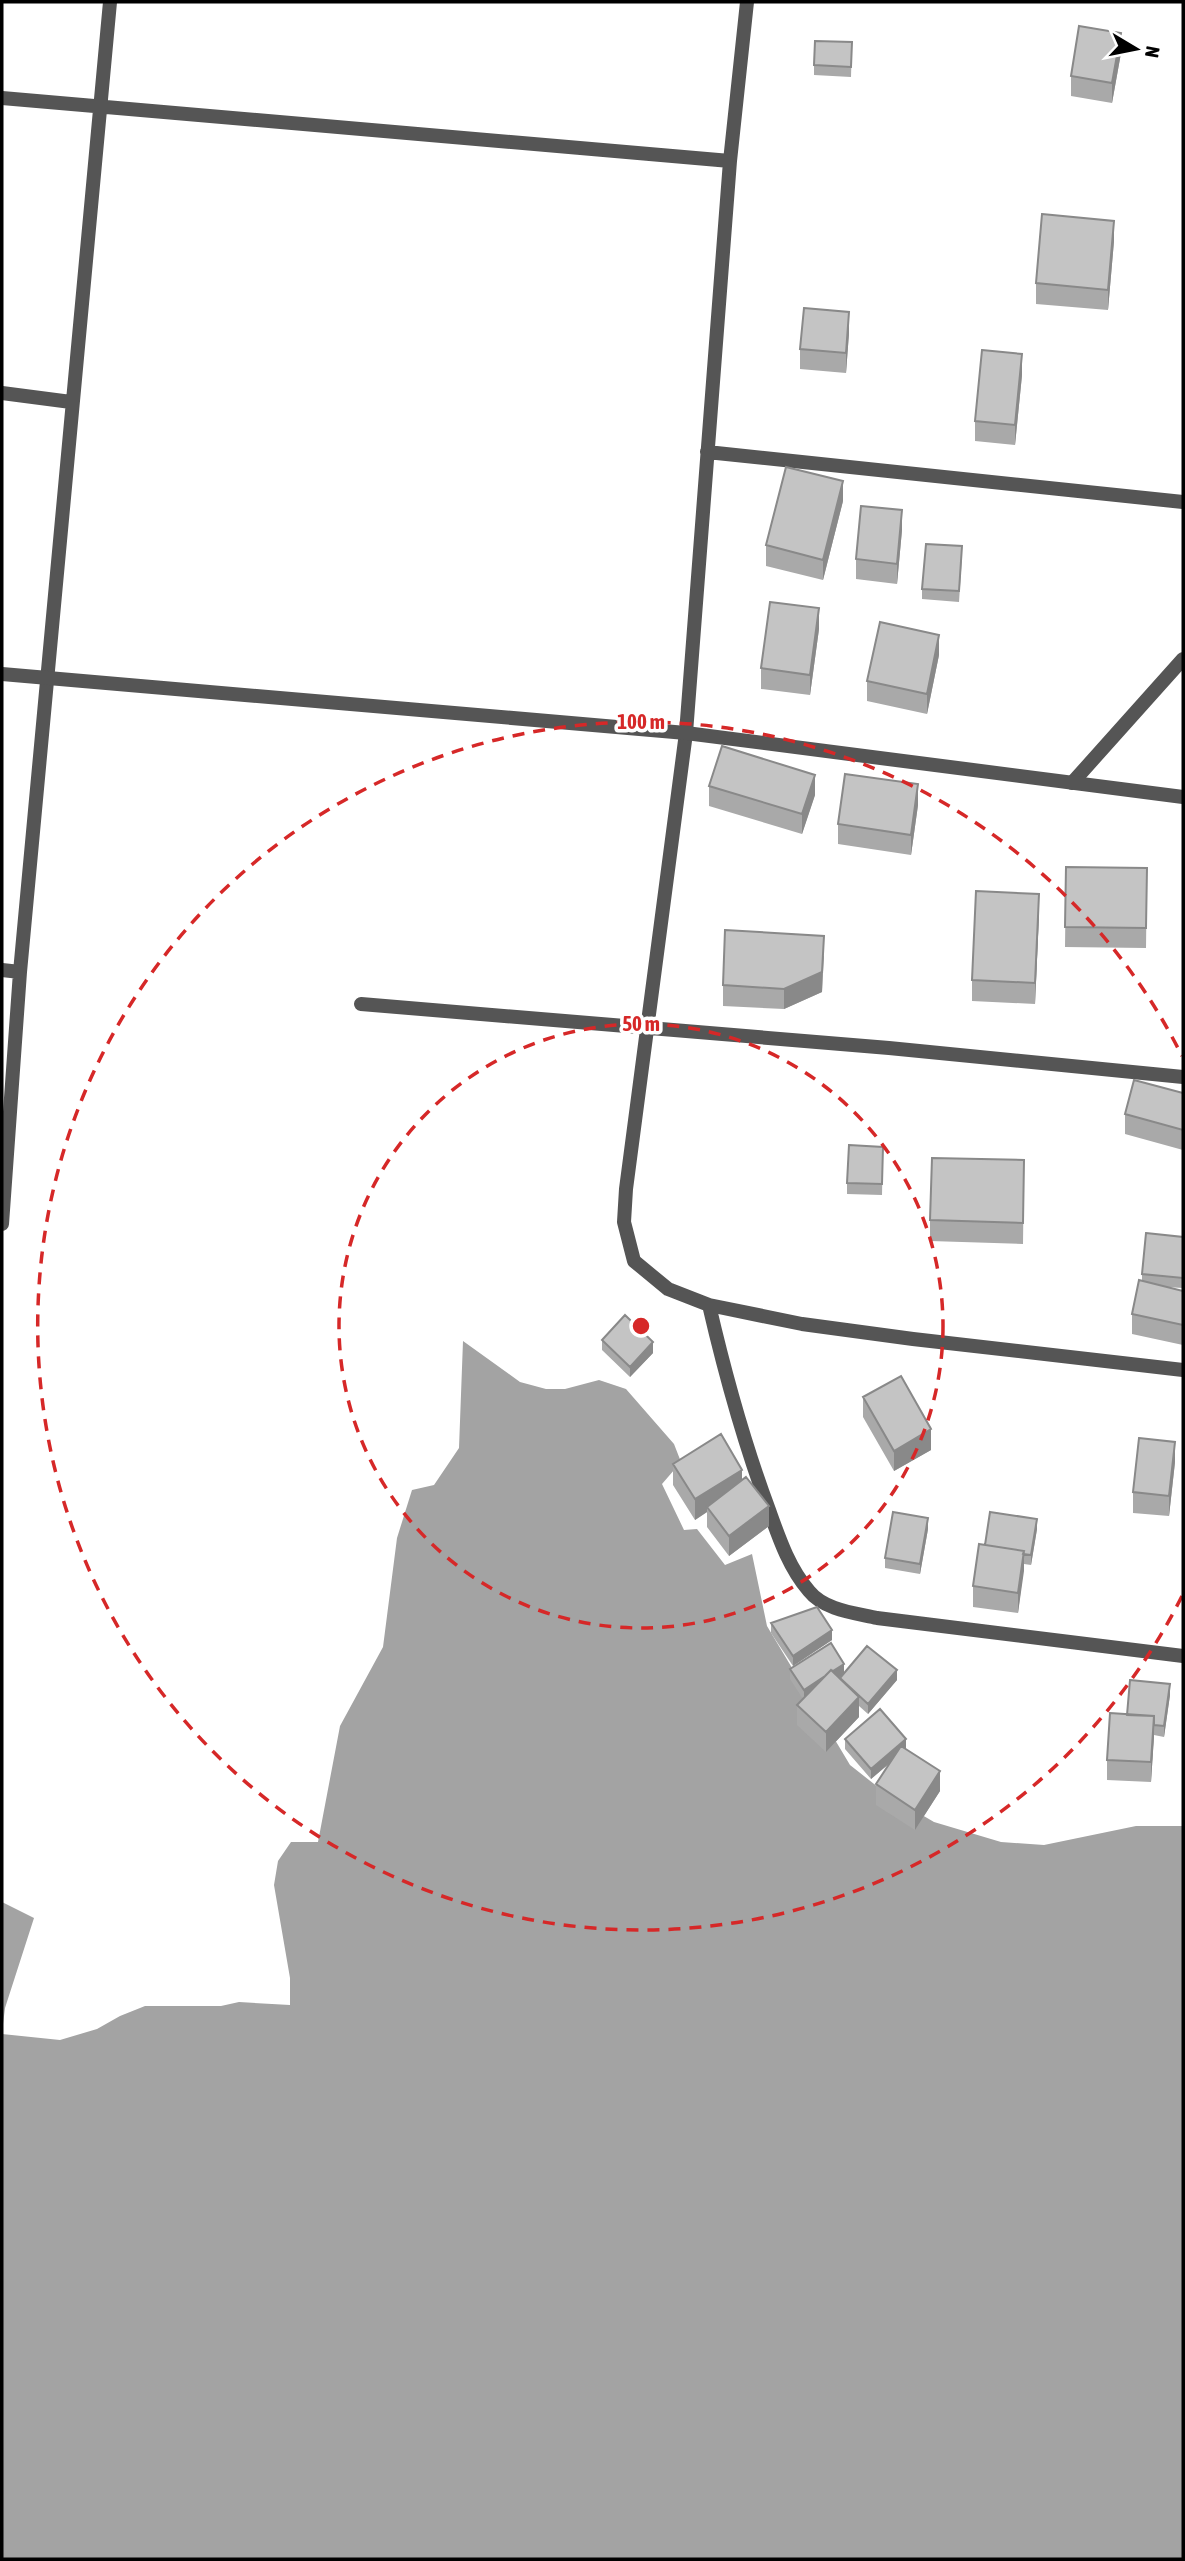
<svg xmlns="http://www.w3.org/2000/svg" width="1185" height="2561" font-family="'Asap Condensed',sans-serif">
<rect width="100%" height="100%" fill="#fff"/>
<path fill="#a3a3a3" d="M463 1341 520 1382 546 1389H565L599 1380 626 1389 674 1444 681 1462 662 1484 684 1530 697 1529 725 1565 752 1554 767 1626 850 1765 888 1795 934 1822 1001 1842 1044 1845 1136 1826H1183V2559H2V2034L60 2040 97 2029 120 2016 145 2006H221L239 2002 290 2005V1978L274 1885 278 1861 291 1842H318L340 1726 383 1647 397 1538 412 1490 434 1485 459 1448Z
M2 1902 34 1918 5 2008 2 2032Z"/>
<g fill="none" stroke-linecap="round" stroke-linejoin="round">
<path stroke="#555" stroke-width="14" d="M747 2 730 161 686 733 626 1189 624 1222 634 1261 668 1289 709 1305 802 1324 913 1339 1183 1370
M2 98 730 161
M2 393 71 402
M707 452 1183 502
M1072 783 1183 659
M2 970 20 972
M361 1004 889 1048 1183 1077
M2 1224 20 972 110 2
M709 1305C725 1374 744 1443 769 1510 779 1538 789 1568 809 1591 824 1610 855 1613 877 1618L1183 1656"/>
<path stroke="#555" stroke-width="14" d="M2 674 686 733 1183 797"/>
</g>
<path fill="#a9a9a9" d="M852 42 851 77 814 75V65Z
M1121 53 1112 103 1071 96V76Z
M1114 241 1108 310 1036 304V283Z
M849 333 846 373 800 369V349Z
M1022 375 1015 445 975 441V421Z
M843 501 823 580 766 566V545Z
M902 530 897 584 856 579V559Z
M962 557 959 602 922 599V589Z
M819 629 810 695 761 689V668Z
M939 655 927 714 867 701V681Z
M709 786 815 795 802 834 709 806Z
M918 805 911 855 838 844V824Z
M1066 867 1147 868 1146 948 1065 947Z
M1039 914 1035 1004 972 1001V980Z
M824 956 822 992 784 1009 723 1006V985Z
M1183 1093V1150L1125 1134V1114Z
M883 1147 882 1195 847 1194V1183Z
M1024 1160 1023 1244 930 1241V1220Z
M1183 1237V1288L1166 1287 1183 1291V1345L1132 1334V1314L1142 1281V1274Z
M602 1340 653 1353 630 1377 602 1350Z
M863 1397 931 1450 894 1471 863 1417Z
M1175 1462 1169 1516 1133 1513V1492Z
M673 1464 742 1480 769 1526 729 1556 707 1527V1512L695 1520 673 1485Z
M928 1529 920 1574 885 1568V1558Z
M1037 1529 1031 1565 1024 1564 1018 1613 973 1607V1586L985 1545Z
M771 1623 832 1640 793 1666 771 1633Z
M790 1669 844 1673 897 1680 868 1714 859 1706V1717L826 1752 797 1725V1705L803 1699 790 1679Z
M1170 1695 1164 1737 1154 1735 1151 1782 1107 1780V1760L1127 1715Z
M845 1739 906 1749 940 1791 915 1830 876 1805V1784L890 1763 871 1779 845 1749Z"/>
<path fill="#898989" d="M1121 33V53L1112 103V83Z
M1114 221V241L1108 310V290Z
M849 312V333L846 373V353Z
M1022 354V375L1015 445V425Z
M843 481V501L823 580V560Z
M902 510V530L897 584V564Z
M819 608V629L810 695V675Z
M939 635V655L927 714V694Z
M815 775V795L802 834V814Z
M918 784V805L911 855V835Z
M1039 894V914L1035 1004V983Z
M824 936 822 992 784 1009V989Z
M653 1342V1353L630 1377V1367Z
M931 1429V1450L894 1471V1451Z
M1175 1442V1462L1169 1516V1496Z
M742 1470V1490L707 1507V1512L695 1520V1499Z
M769 1506V1526L729 1556V1536Z
M928 1518V1529L920 1574V1564Z
M1037 1519V1529L1031 1565V1555Z
M1024 1551V1571L1018 1613V1593Z
M832 1630V1640L793 1666V1656Z
M844 1664V1674L804 1700V1690Z
M897 1670V1680L868 1714V1704Z
M1170 1684V1695L1164 1737V1726Z
M859 1697V1717L826 1752V1732Z
M1154 1716V1737L1151 1782V1762Z
M906 1739V1749L871 1779V1769Z
M940 1771V1791L915 1830V1810Z"/>
<path fill="#c4c4c4" stroke="#898989" stroke-width="2" d="M1079 26 1121 33 1112 83 1071 76Z
M815 41 852 42 851 67 814 65Z
M1042 214 1114 221 1108 290 1036 283Z
M804 308 849 312 846 353 800 349Z
M982 350 1022 354 1015 425 975 421Z
M786 467 843 481 823 560 766 545Z
M861 506 902 510 897 564 856 559Z
M926 544 962 546 959 591 922 589Z
M770 602 819 608 810 675 761 668Z
M880 622 939 635 927 694 867 681Z
M722 746 815 775 802 814 709 786Z
M845 774 918 784 911 835 838 824Z
M1066 867 1147 868 1146 928 1065 927Z
M976 891 1039 894 1035 983 972 980Z
M725 930 824 936 822 972 784 989 723 985Z
M1134 1080 1183 1093V1130L1125 1114Z
M849 1145 883 1147 882 1184 847 1183Z
M932 1158 1024 1160 1023 1223 930 1220Z
M1146 1233 1183 1237V1278L1142 1274Z
M1139 1280 1183 1291V1325L1132 1314Z
M625 1315 653 1342 630 1367 602 1340Z
M901 1376 931 1429 894 1451 863 1397Z
M721 1434 742 1470 695 1499 673 1464Z
M1139 1438 1175 1442 1169 1496 1133 1492Z
M746 1477 769 1506 729 1536 707 1507Z
M893 1512 928 1518 920 1564 885 1558Z
M990 1512 1037 1519 1031 1555 1023 1554 1024 1551 985 1545Z
M979 1544 1024 1551 1018 1593 973 1586Z
M817 1607 832 1630 793 1656 771 1623Z
M831 1643 844 1664 833 1671 831 1670 825 1676 804 1690 790 1669Z
M867 1646 897 1670 868 1704 840 1678Z
M831 1670 859 1697 826 1732 797 1705Z
M1130 1680 1170 1684 1164 1726 1154 1725V1716L1127 1715Z
M880 1709 906 1739 871 1769 845 1739Z
M1110 1713 1154 1716 1151 1762 1107 1760Z
M901 1746 940 1771 915 1810 876 1784Z"/>
<g fill="none" stroke="#d62828" stroke-width="3.5" stroke-dasharray="12 9">
<circle cx="641" cy="1326" r="302"/>
<path d="M1182 1596A604 604 0 1 1 1182 1056"/>
</g>
<circle cx="641" cy="1326" r="10" fill="#d62828" stroke="#fff" stroke-width="3.5"/>
<g font-size="21" text-anchor="middle" font-weight="bold" fill="#d62828" stroke="#fff" stroke-width="7" stroke-linejoin="round" paint-order="stroke">
<text x="641" y="729">100 m</text>
<text x="641" y="1031">50 m</text>
</g>
<rect width="1185" height="2561" fill="none" stroke="#000000" stroke-width="7"/>
<g transform="translate(1136 49) rotate(100)" stroke="#ffffff" stroke-width="5" paint-order="stroke">
<path d="M0-5L12 26L0 18L-12 26Z" fill="#000000"/>
<text y="-10" font-size="19" font-weight="bold" text-anchor="middle" fill="#000000">N</text>
</g>
</svg>
